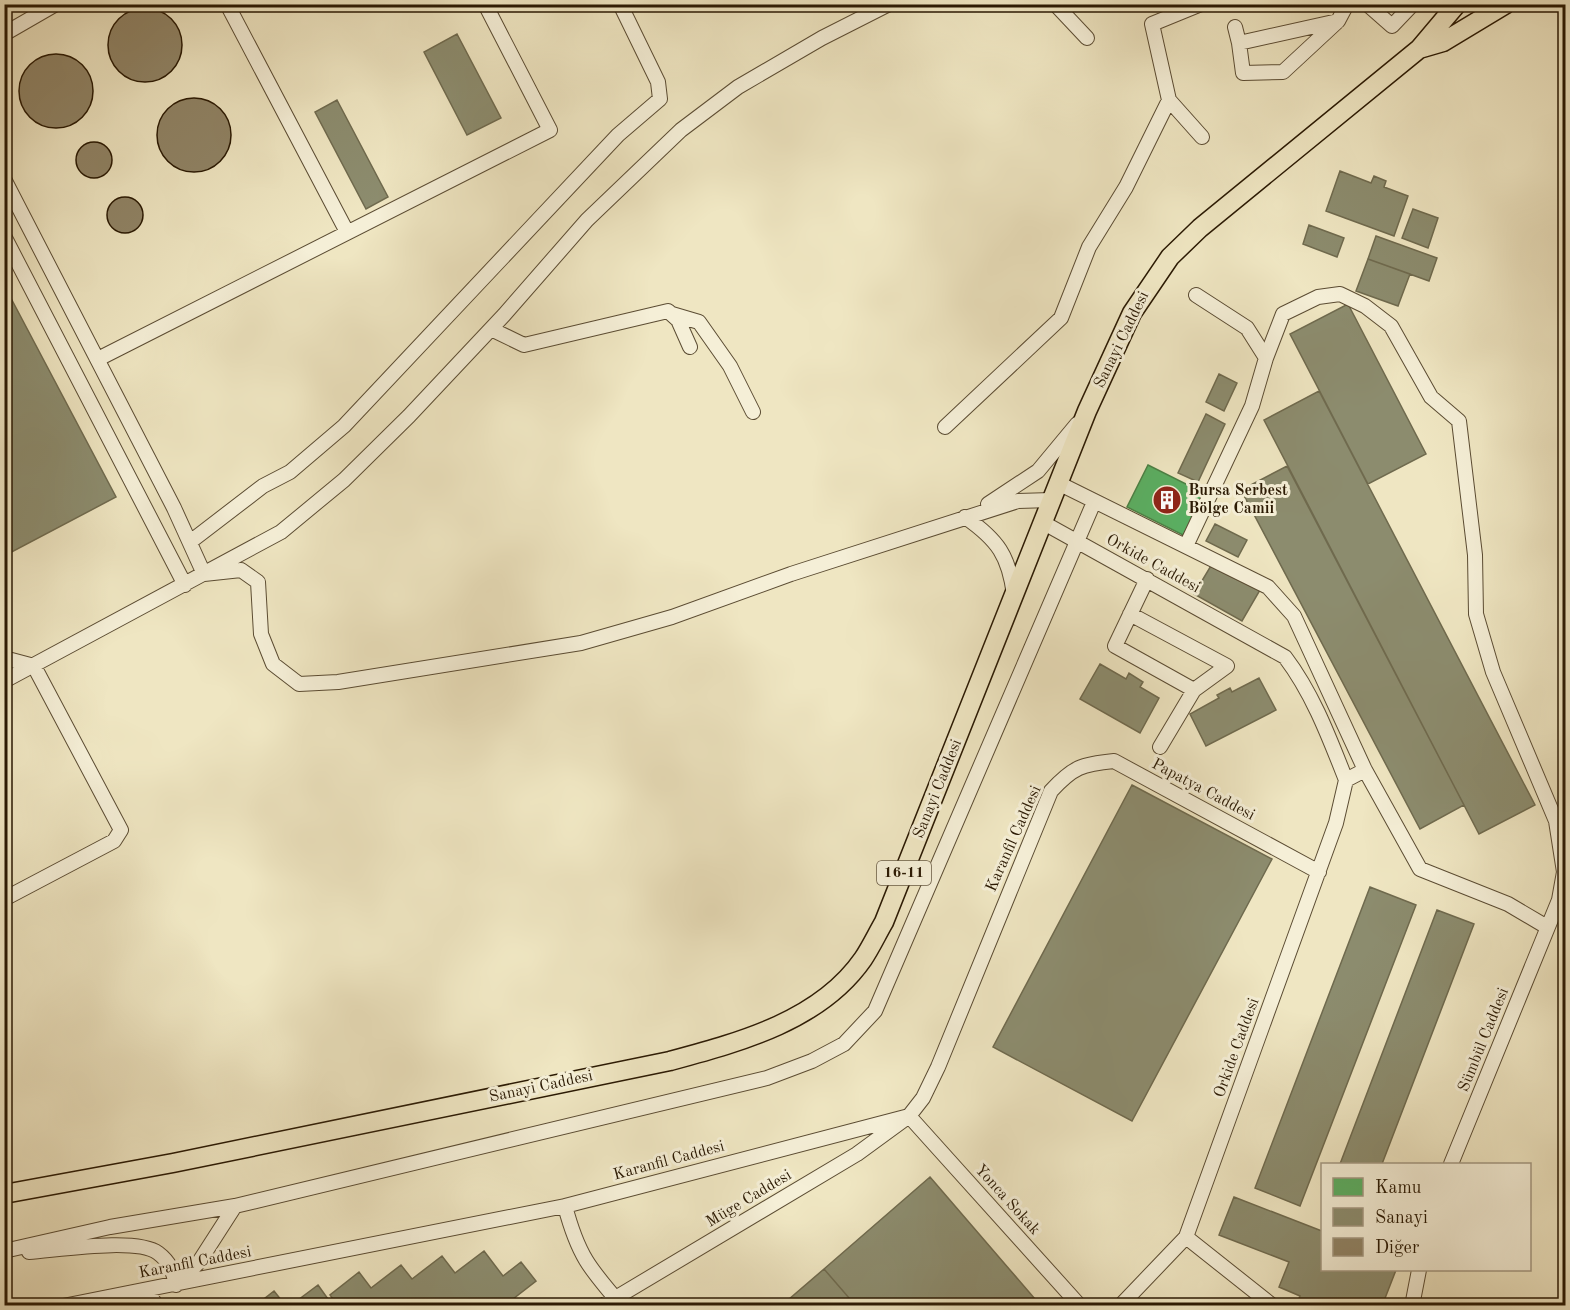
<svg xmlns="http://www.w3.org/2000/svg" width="1570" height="1310" font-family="'Old Standard TT',serif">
<rect width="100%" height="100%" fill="#efe6c2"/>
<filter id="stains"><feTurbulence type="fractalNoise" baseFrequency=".00333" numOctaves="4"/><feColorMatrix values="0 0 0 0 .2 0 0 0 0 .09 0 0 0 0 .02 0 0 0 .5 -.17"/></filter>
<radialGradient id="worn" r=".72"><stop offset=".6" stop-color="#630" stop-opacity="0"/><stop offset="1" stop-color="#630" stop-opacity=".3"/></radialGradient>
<path fill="#5aae61" stroke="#4c8145" stroke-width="1.5" d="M1148 465 1206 494 1185 536 1127 507Z"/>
<path fill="#8c8c6e" stroke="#6f6a4e" stroke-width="1.5" d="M457 34 501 118 467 135 424 52Z
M337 100 388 197 366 209 315 112Z
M1340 171 1371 183 1374 176 1386 181 1384 187 1408 196 1394 236 1326 211Z
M1413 209 1438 218 1428 248 1402 238Z
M1309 225 1344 238 1337 257 1303 244Z
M1376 236 1437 258 1429 281 1368 259Z
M1368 259 1410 274 1398 306 1356 291Z
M4 285 116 497 4 556Z
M1348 304 1426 454 1368 484 1290 334Z
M1219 374 1237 383 1224 411 1206 402Z
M1319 391 1535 805 1479 834 1264 420Z
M1206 414 1225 424 1198 482 1178 473Z
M1287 466 1464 805 1420 829 1241 490Z
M1215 524 1247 540 1238 557 1206 541Z
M1212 564 1260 590 1242 621 1194 594Z
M1100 664 1126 679 1129 673 1143 682 1140 687 1159 698 1140 733 1080 699Z
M1259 678 1276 710 1206 746 1190 714 1219 698 1217 695 1230 688 1232 692Z
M1132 785 1272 859 1132 1121 993 1047Z
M1370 887 1416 905 1300 1206 1255 1188Z
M1437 910 1474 924 1382 1164H1340Z
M930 1177 1041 1306H856L824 1269Z
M1234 1197 1322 1231V1270H1396L1382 1306H1296L1300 1296 1279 1287 1289 1262 1219 1235Z
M484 1251 503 1276 521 1262 536 1281 504 1306H338L330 1295 359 1272 371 1288 401 1265 412 1279 442 1256 455 1273Z
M824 1269 856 1306H781Z
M318 1285 333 1306H290Z
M274 1291 286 1306H255Z"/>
<path fill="#908466" stroke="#2a1903" stroke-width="1.5" d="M781 4H796L784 10Z
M108 45a37 37 0 1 1 74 0a37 37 0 1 1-74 0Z
M19 91a37 37 0 1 1 74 0a37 37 0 1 1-74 0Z
M157 135a37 37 0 1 1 74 0a37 37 0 1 1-74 0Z
M76 160a18 18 0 1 1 36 0a18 18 0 1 1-36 0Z
M107 215a18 18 0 1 1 36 0a18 18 0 1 1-36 0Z"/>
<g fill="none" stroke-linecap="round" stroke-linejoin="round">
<g stroke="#5b4c33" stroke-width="16">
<path id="minor" d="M227 4 347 232
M1055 4 1087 38
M1201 4 1152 24 1169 100 1202 137
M1367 4 1392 26 1413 4
M1235 27 1239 43 1338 21 1347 4
M4 34 56 4
M1239 43 1243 73 1283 72 1338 21
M4 179 174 508 204 574 241 570 258 582 261 634 273 664 299 684 338 682 581 643 672 617 791 574 1018 501 1051 500
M4 236 185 585
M672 314 699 322 730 366 753 412
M491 329 524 345 668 311 678 320 690 347
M1266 358 1283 314 1318 297 1340 294 1365 306 1391 326 1431 397 1459 421 1475 555 1476 614 1493 672 1556 821 1564 872 1559 900 1451 1164
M98 359 550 130 485 4
M945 427 1061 318 1089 247 1126 187 1169 100
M1058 483 1268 587 1294 616 1365 770 1420 869 1508 904 1547 927
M988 504 1038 471 1077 424
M965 517C998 540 1009 556 1014 595
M1042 522 1285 657C1313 694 1329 737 1346 780
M190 542 263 486 290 472 344 426 618 135 660 99 658 82 620 4
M1186 546 1252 406 1266 358 1247 328 1196 295
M1147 579 1115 646 1194 690
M1130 614 1227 666 1194 690 1160 747
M4 658 34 666 121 830 114 841 4 899
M4 681 281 532 344 480 409 416 504 315 587 220 681 130 738 87 822 38 889 4
M565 1206C578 1255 589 1268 622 1306
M1186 1237 1273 1306
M4 1251 110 1227 235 1206 767 1078 812 1061 844 1044 875 1011 1094 502
M29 1252C58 1250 137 1237 158 1253 170 1262 173 1271 176 1285
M176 1285 199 1262 235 1206
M146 1290 157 1306
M63 1306 565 1206 909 1116 923 1098 938 1067 1051 791C1073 767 1082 764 1114 761L1319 872
M602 1306 857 1154 909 1116 1080 1306
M1120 1306 1186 1237 1336 823 1346 780 1365 770
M1412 1306 1419 1270"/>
</g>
<g stroke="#2a1903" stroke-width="21">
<path id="major" d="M1419 49 1443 42 1506 4
M4 1194 173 1163 670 1061C740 1042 820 1021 863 959 871 947 877 934 884 922L1087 411 1132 313 1170 257 1200 228 1419 49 1457 4"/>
</g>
<use href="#minor" stroke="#f5efd7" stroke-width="14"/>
<use href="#major" stroke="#efe6c2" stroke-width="18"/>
</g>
<defs>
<g id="building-disc" transform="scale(1.5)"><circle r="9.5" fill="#8f2418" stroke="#f5efd7"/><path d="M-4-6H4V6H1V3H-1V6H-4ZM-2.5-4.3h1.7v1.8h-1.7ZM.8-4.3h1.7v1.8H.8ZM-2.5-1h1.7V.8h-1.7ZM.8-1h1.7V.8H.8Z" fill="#fff"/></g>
</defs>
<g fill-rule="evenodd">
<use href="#building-disc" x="1167" y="500"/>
</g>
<g text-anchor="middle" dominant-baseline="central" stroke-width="6" stroke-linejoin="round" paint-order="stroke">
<rect fill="#f5efd7" stroke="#675943" stroke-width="1.5" x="877" y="861" width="54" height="24" rx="4.5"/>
<g font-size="15" font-weight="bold" fill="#2a1903">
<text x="904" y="873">16-11</text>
</g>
<g font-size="16" fill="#2a1903" stroke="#f5efd7">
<text transform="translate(1122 340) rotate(-64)">Sanayi Caddesi</text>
<text transform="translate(1153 564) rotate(29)">Orkide Caddesi</text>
<text transform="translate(938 789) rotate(-68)">Sanayi Caddesi</text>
<text transform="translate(1203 790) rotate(28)">Papatya Caddesi</text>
<text transform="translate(1014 839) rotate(-66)">Karanfil Caddesi</text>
<text transform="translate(1484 1040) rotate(-68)">Sümbül Caddesi</text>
<text transform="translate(1237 1048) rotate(-70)">Orkide Caddesi</text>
<text transform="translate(541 1087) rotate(-12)">Sanayi Caddesi</text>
<text transform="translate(669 1161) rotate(-15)">Karanfil Caddesi</text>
<text transform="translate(749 1199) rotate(-31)">Müge Caddesi</text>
<text transform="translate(1007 1200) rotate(48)">Yonca Sokak</text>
<text transform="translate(195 1263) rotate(-11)">Karanfil Caddesi</text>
</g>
<g font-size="16" font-weight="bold" fill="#2a1903" stroke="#f5efd7" text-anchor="start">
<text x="1188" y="491">Bursa Serbest<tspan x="1188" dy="18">Bölge Camii</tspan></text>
</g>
</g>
<rect width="1570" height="1310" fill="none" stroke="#efe6c2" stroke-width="24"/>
<rect x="6" y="6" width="1558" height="1298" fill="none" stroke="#2a1903" stroke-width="3"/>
<rect x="12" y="12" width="1546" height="1286" fill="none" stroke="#2a1903" stroke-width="1.5"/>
<rect x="1321" y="1163" width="210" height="108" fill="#f5efd7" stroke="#a49982" stroke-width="1.5"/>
<rect x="1333" y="1178" width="30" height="18" fill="#5aae61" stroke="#a49982" stroke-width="1.5"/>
<text x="1375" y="1193" font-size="18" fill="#2a1903">Kamu</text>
<rect x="1333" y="1208" width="30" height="18" fill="#8c8c6e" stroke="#a49982" stroke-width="1.5"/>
<text x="1375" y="1223" font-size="18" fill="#2a1903">Sanayi</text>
<rect x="1333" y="1238" width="30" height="18" fill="#908466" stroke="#a49982" stroke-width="1.5"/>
<text x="1375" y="1253" font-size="18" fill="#2a1903">Diğer</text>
<rect width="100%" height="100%" filter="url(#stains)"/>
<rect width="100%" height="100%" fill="url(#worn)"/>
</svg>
